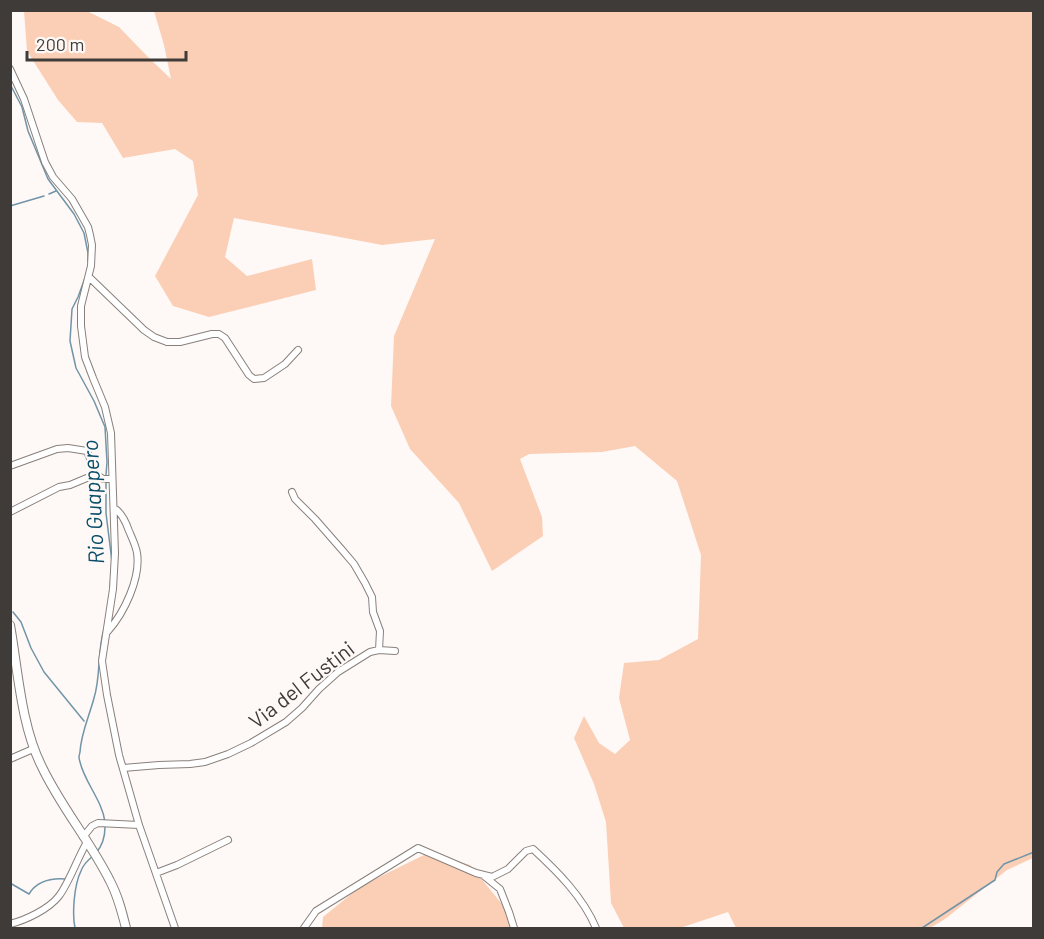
<svg xmlns="http://www.w3.org/2000/svg" width="1044" height="939" font-family="Barlow,sans-serif">
<rect width="100%" height="100%" fill="#fef9f6"/>
<path fill="#fbcfb6" d="M24 11H87L119 27 148 57 171 79 164 45 154 11H1033V858L1007 870 945 919 930 928H736L728 912 680 928H624L611 903 606 822 594 784 574 738 584 716 599 743 615 754 630 740 619 698 624 663 659 660 698 639 701 555 677 481 635 446 602 452 529 454 520 459 542 517 543 536 492 571 459 503 410 449 391 406 394 336 435 239 382 245 329 235 234 218 225 257 247 276 312 259 316 290 209 317 173 306 155 276 198 195 193 161 175 149 123 158 102 123 77 122 58 100 27 51Z
M430 852 470 865 506 909 515 928H322L323 917 361 886Z"/>
<g fill="none" stroke-linecap="round" stroke-linejoin="round">
<path stroke="#7194a8" stroke-width="1.5" d="M10 84 22 107 28 131 48 179 74 214 84 233 88 253V262
M49 194 56 191
M10 206 44 196
M85 278 78 297 72 309 70 341 76 368 94 401 105 427 107 462 106 475
M106 480V513L112 562
M110 592 111 573
M13 612 21 622 31 648 44 672 84 721
M104 629C97 652 101 676 94 698 89 717 81 733 80 752 79 758 78 756 80 762 85 783 102 800 105 822
M96 853C102 846 105 836 105 827
M10 883 29 894C37 881 50 878 65 879
M75 928C72 914 74 885 81 871 83 865 88 860 93 856
M922 928 995 880 997 872 1004 864 1034 852"/>
<g stroke="#88807c" stroke-width="8">
<path id="minor" d="M10 69 24 99 45 162 53 177 72 199 88 227 90 235 92 245 91 266 81 306V326L85 357 93 378 105 407 111 433 115 553 113 589 102 661 107 695 119 755 139 825 175 928
M89 277 144 330 154 337 167 342H180L212 334H219L225 338 249 375 254 379 264 378 285 364 298 350
M10 466 57 449 68 448 87 451 96 474
M292 492 295 499 315 519 343 551 354 564 365 583 372 597 373 612 380 631 379 650
M10 512 59 487 70 485 94 475 96 474 103 479H112
M108 631C124 613 141 578 137 553 136 546 132 538 129 531 126 522 122 513 114 508
M10 759 33 749
M123 768 159 765 190 764 205 762 228 754 251 743 286 722 302 708 319 689 338 672 370 652 379 650 395 651
M83 837 92 826 98 823 139 825
M156 873 177 865 228 840
M484 876 500 889 509 912 514 928
M10 924C26 920 49 909 59 896 69 883 78 857 87 842
M304 928 316 911 418 848 476 873 492 877 508 869 526 851 533 849C558 872 583 897 596 928"/>
</g>
<g stroke="#88807c" stroke-width="10">
<path id="major" d="M10 625C18 670 21 726 42 767 61 807 90 841 110 881 118 896 122 912 126 928"/>
</g>
<use href="#minor" stroke="#fff" stroke-width="6"/>
<use href="#major" stroke="#fff" stroke-width="8"/>
</g>
<g text-anchor="middle" dominant-baseline="central" stroke-width="4.5" stroke-linejoin="round" paint-order="stroke">
<g font-size="21" fill="#3f3b39" stroke="#fef9f6">
<text transform="translate(301 684) rotate(-38)">Via del Fustini</text>
</g>
<g font-size="22" font-style="italic" fill="#084d6a" stroke="#fef9f6">
<text transform="translate(92 502) rotate(-93)">Rio Guappero</text>
</g>
</g>
<rect width="1044" height="939" fill="none" stroke="#3f3b39" stroke-width="24"/>
<path d="M27 51v9h159v-9" fill="none" stroke="#3f3b39" stroke-width="3"/>
<text x="36" y="51" font-size="18" fill="#3f3b39" stroke="#fef9f6" stroke-width="4.5" paint-order="stroke">200 m</text>
</svg>
